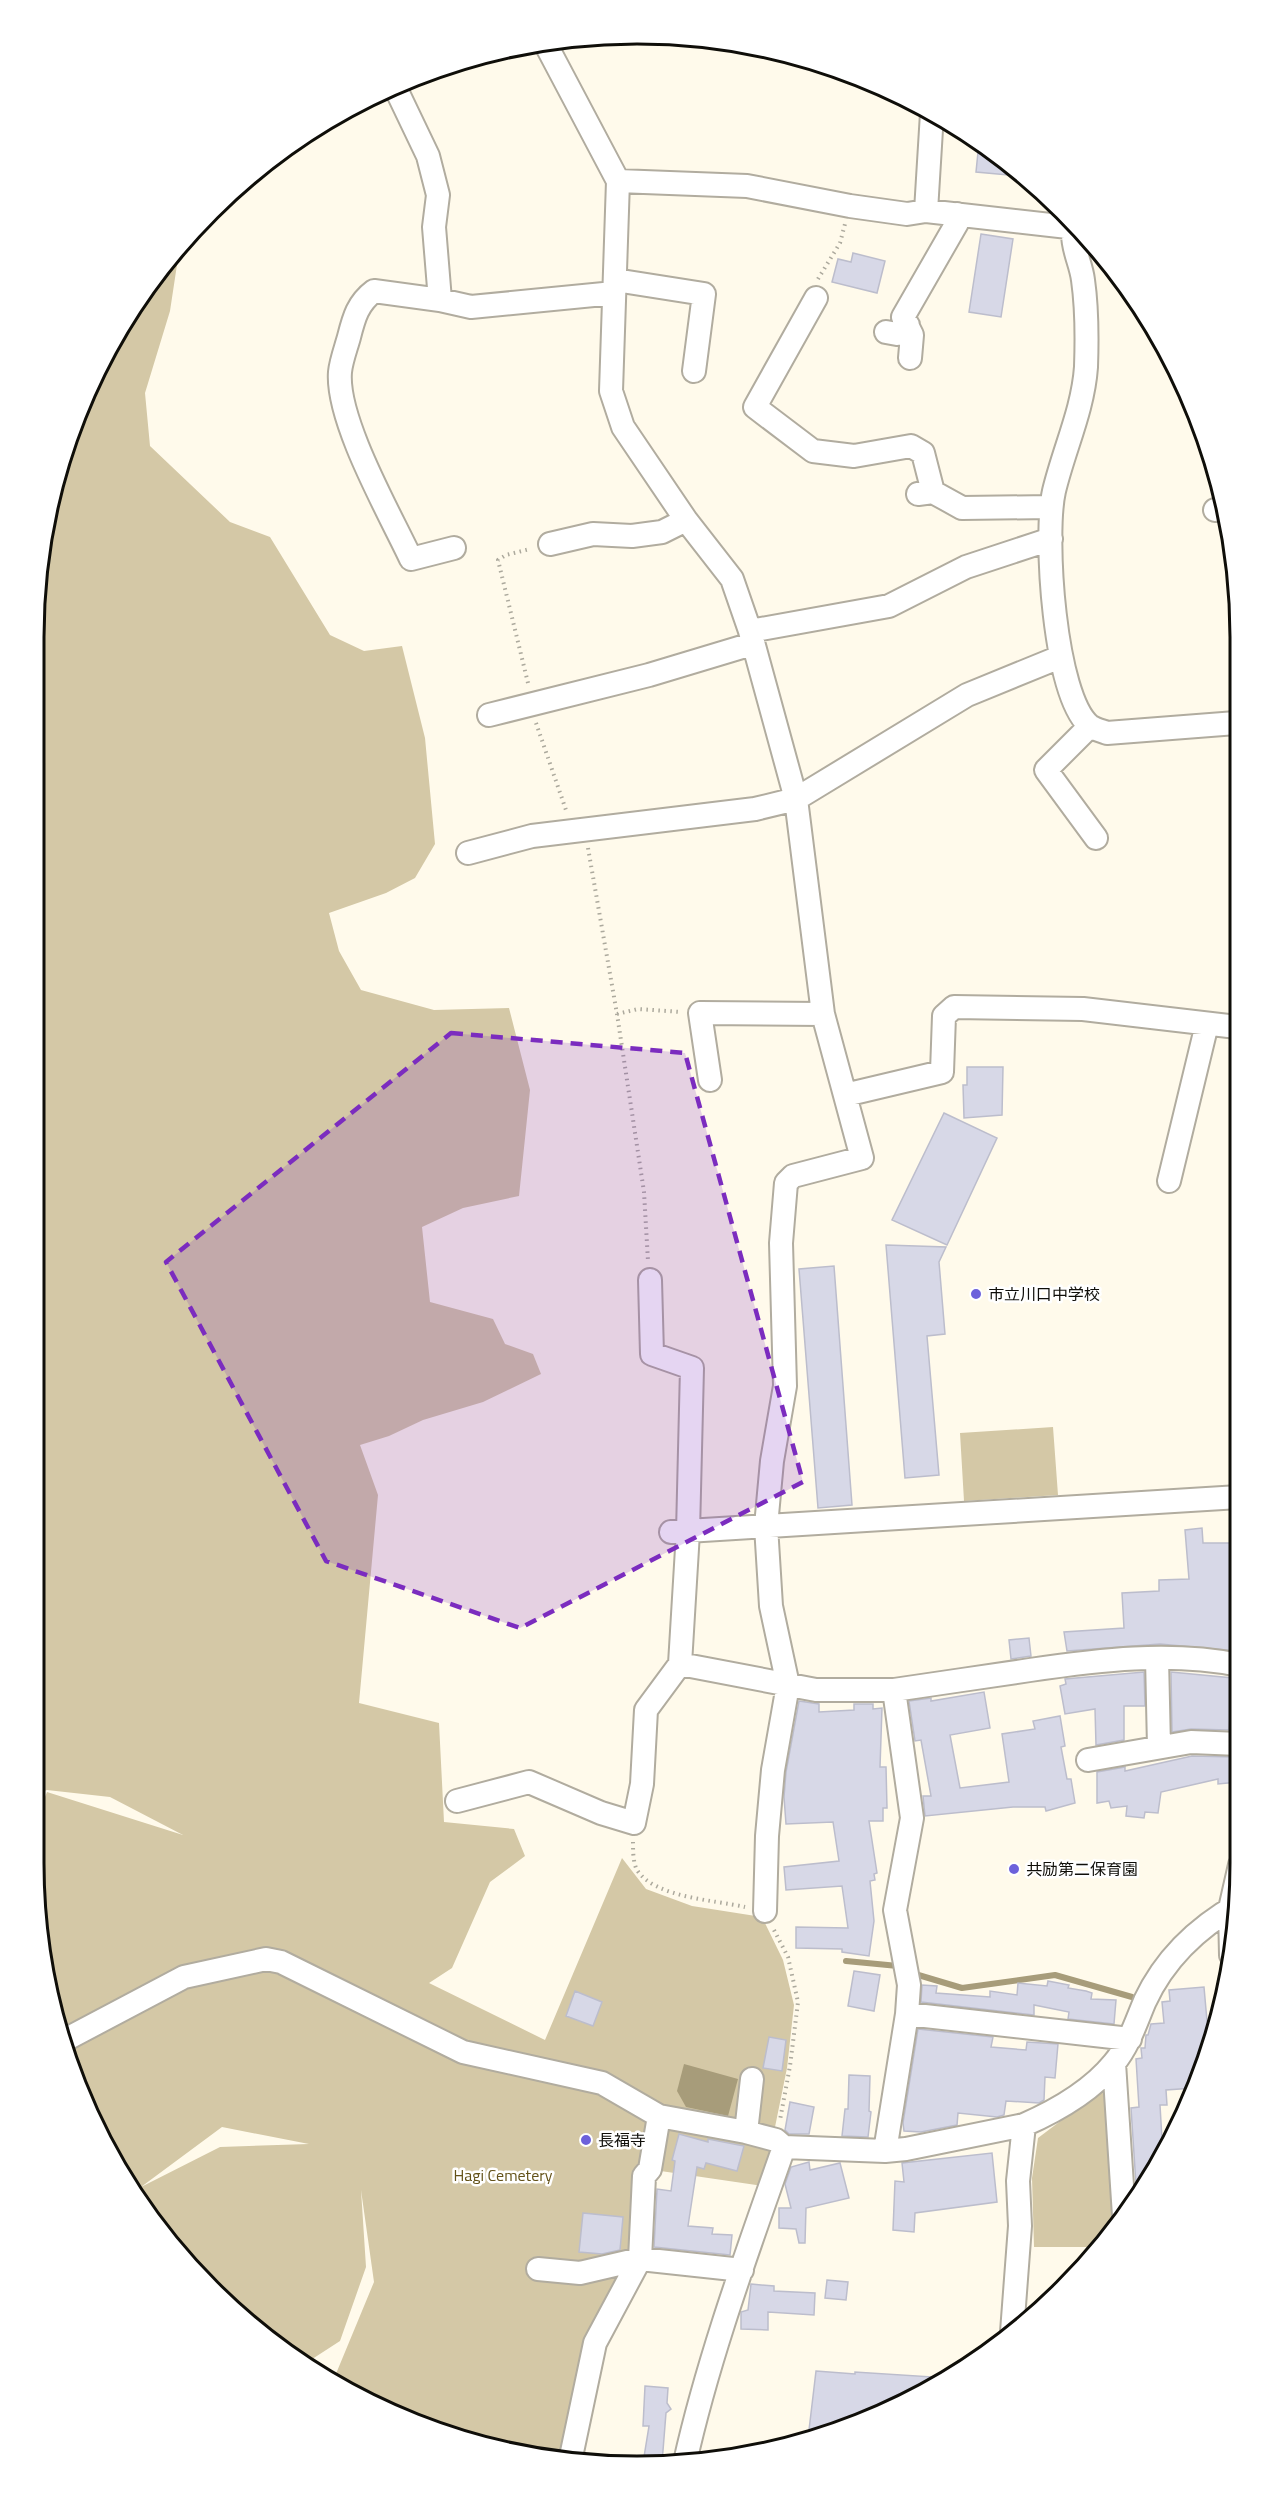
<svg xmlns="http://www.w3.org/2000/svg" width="1274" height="2499" font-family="'Titillium Web','Noto Sans JP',sans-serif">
<rect width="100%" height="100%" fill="#fffaeb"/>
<path fill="#d4c8a6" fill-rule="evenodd" d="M180 245 170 311 145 393 150 446 230 522 270 537 330 635 364 651 402 646 425 738 435 844 415 878 386 893 329 913 339 951 361 990 434 1010 509 1008 530 1090 519 1196 463 1208 422 1227 430 1302 493 1319 505 1344 533 1354 541 1374 483 1402 423 1420 389 1436 360 1445 378 1495 359 1703 439 1723 444 1822 514 1829 525 1856 490 1882 452 1968 429 1983 545 2040 622 1858 646 1889 692 1906 762 1917 783 1960 794 2005 787 2068 763 2186 647 2169 636 2262 565 2450 558 2459 519 2454 406 2420 333 2381 374 2282 361 2190 366 2267 340 2341 303 2365 239 2316 158 2230 114 2164 65 2056 45 1979 33 1862V1826L47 1792 183 1835 110 1797 47 1790 33 1795 34 598 53 481 95 370 158 270ZM222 2127 309 2144 220 2147 141 2187Z
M1053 1427 1058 1495 964 1501 960 1433Z
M1115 2074 1124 2216 1099 2247H1034L1032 2178 1038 2138 1099 2092Z"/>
<path fill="#a79c7a" d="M684 2064 738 2079 728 2116 686 2107 677 2091Z"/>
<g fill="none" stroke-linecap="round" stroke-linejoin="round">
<path stroke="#a79c7a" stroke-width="6" d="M846 1961 898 1966
M915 1974 962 1988 1055 1975 1132 1997"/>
</g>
<path fill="#d7d8e7" stroke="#bcbdcc" stroke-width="1.5" d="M979 142 1009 162 1008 175 976 172Z
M981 234 1013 239 1001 317 969 312Z
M853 253 885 261 877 293 832 282 838 259 851 262Z
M967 1067H1003L1002 1115 964 1118 963 1085H967Z
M944 1113 997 1138 947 1245 892 1220Z
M886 1245 946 1247 939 1262 945 1334 927 1336 939 1475 905 1478Z
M834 1266 852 1505 818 1508 799 1269Z
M1202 1528 1203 1543H1234V1616H1239L1237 1651 1160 1644 1067 1651 1064 1632 1124 1628 1122 1593 1159 1591V1580L1189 1579 1185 1530Z
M1029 1638 1031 1656 1011 1659 1009 1640Z
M1144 1672 1145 1706H1124V1740L1096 1745 1095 1709 1065 1714 1060 1686 1066 1684 1065 1679Z
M1171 1672 1233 1678 1229 1730 1191 1729 1172 1732Z
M984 1692 990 1728 950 1735 960 1788 1009 1782 1002 1734 1035 1729 1033 1721 1060 1716 1065 1746 1061 1747 1067 1779H1071L1075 1803 1046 1811 1045 1807H1013L925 1816 923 1796H931L921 1740 915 1741 909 1701 931 1698V1701Z
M799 1701 819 1704V1712L854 1710V1704H873V1709L882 1708 880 1767H886L887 1808H883V1821H869L877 1873 874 1874 875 1880 870 1881 874 1921 869 1956 842 1952V1949L796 1948V1927L848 1928 842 1886 786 1890 784 1867 839 1861 833 1822 786 1824 784 1797 786 1772Z
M1192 1756 1235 1757 1238 1782 1218 1784V1779L1161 1792 1158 1813 1145 1812 1144 1818 1126 1816 1127 1806 1111 1808 1109 1801 1097 1803V1772L1125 1767V1771Z
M854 1971 880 1975 874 2011 848 2006Z
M1048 1981 1069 1985 1068 1988 1086 1991 1092 1993 1091 1999 1116 2000 1114 2024 1068 2019 1069 2012 1034 2005V2015L921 2002 922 1985 937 1986 936 1993 990 1997V1991L1017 1995 1018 1983 1047 1986Z
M1204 1987 1207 2021H1211L1212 2042 1209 2049 1203 2050V2064L1194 2088 1166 2090 1167 2105H1160L1163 2157 1137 2200 1131 2108 1139 2107 1136 2059 1142 2058 1141 2048H1145L1146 2035H1148L1151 2024 1164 2023 1162 2002 1170 2001 1169 1990Z
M575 1991 602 2002 593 2026 566 2016Z
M918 2029 993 2037 991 2047 1026 2050 1027 2042 1058 2044 1055 2078 1045 2077 1044 2100 1039 2103 1006 2101 1004 2115 997 2117 958 2113 957 2125 921 2132 904 2131 903 2123Z
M769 2037 786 2040 782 2071 763 2068Z
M849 2075 870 2076 869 2111 871 2112 868 2137 842 2136 845 2109H848Z
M790 2102 814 2107 809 2134H789L785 2130Z
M679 2134 708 2142V2139L744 2146 737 2171 706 2163 704 2169 697 2167 688 2226 713 2228 712 2234 732 2235 730 2255 654 2247 657 2189 671 2191 675 2161 672 2160Z
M992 2153 997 2202 915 2213 914 2232 893 2230 895 2181 904 2182 902 2163Z
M809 2162 810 2170 840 2163 849 2198 806 2208 805 2243H799L796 2229 779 2228V2208H791L785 2184 791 2167Z
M583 2213 623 2217 620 2250 602 2254 579 2252Z
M827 2280 848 2282 846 2300 825 2298Z
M751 2284 774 2286V2291L815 2293 814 2315 768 2312V2330L741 2329V2312L748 2310Z
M816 2371 855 2374V2372L949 2378 904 2404 829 2432 809 2430Z
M645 2386 668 2388 667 2403 671 2409 666 2413 662 2463H643L649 2426H643Z"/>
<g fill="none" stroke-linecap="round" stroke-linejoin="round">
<g stroke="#b1ac9f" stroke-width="26">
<path id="minor" d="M544 41 618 181 611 391 623 427 686 520 732 579 750 631 796 799 823 1014 862 1158 793 1176 786 1183 781 1243 785 1386 772 1461 766 1526 771 1606 788 1685 773 1770 767 1836 765 1911
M395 87 428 156 438 195 434 227 440 300
M618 181 747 186 850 206 907 214 926 211 1068 227 1073 231
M926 211 932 113
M1073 231C1072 249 1081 263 1083 280 1087 308 1087 339 1086 367 1083 410 1064 449 1054 491 1044 535 1054 697 1090 726 1094 729 1102 731 1107 733L1236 723
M615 280 704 294 694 371
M816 298 755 407 813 451 854 456 911 446 923 453 933 492 918 494
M886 332 897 334 908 325
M910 358 912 335 903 317 957 223V214
M933 492 962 508 1051 507
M1215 510 1222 508
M550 544 593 534 632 536 662 532 686 520
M454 548 411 559C390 514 336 420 340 372 341 361 346 348 349 337 354 317 358 303 374 291L440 300 471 307 614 293
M750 631 889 606 966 567 1051 539
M489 715 649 675 752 644
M1090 726 1046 770 1096 838
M468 853 532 836 755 809 796 799 967 695 1060 657
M710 1080 700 1013 823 1014
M845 1095 942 1072 944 1016 954 1007 1083 1009 1237 1027
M1169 1181 1207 1024
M650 1280 652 1354 692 1368 688 1532 680 1664
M671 1532 1239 1497
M1157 1658 1159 1747
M894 1690C939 1683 985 1677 1030 1670 1098 1660 1170 1651 1239 1665
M1088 1760 1191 1742 1239 1744
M457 1801 529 1782 601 1813 634 1823 642 1784 646 1710 680 1664 816 1690H894L912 1818 895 1910 909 1985 907 2014 885 2151
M1231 1955 1230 1909 1240 1865
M907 2014 1130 2039
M61 2042 184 1977 266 1959 281 1962 463 2052 602 2083 659 2116 746 2132 776 2140 784 2147 885 2151 906 2149 1024 2125C1056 2111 1092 2090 1114 2063 1129 2045 1136 2022 1145 2001 1165 1958 1198 1927 1239 1904
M1114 2063 1124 2216
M746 2132 752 2079
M538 2269 580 2273 640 2259 742 2270
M1012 2332 1020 2226 1018 2181 1024 2125
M567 2461 572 2452 595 2343 640 2259 644 2176 650 2169 659 2116
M685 2462C709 2355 748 2250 784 2147"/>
</g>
<path stroke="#aca99d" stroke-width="4" stroke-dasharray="1.5 4.5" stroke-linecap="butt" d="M818 279 840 243 845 224
M528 683 498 560 506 555 530 549
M536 723 567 813
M588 848 617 1014 644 1192 648 1261
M617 1014 638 1009 681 1012
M633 1842C633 1850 633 1863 637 1870 655 1898 715 1900 745 1907
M774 1930 788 1957 798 2002 790 2066 780 2120"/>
<use href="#minor" stroke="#fff" stroke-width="22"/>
</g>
<path fill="#7b2cbf" fill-opacity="0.2" stroke="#7b2cbf" stroke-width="4.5" stroke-dasharray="12 8" stroke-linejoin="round" d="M451 1033 685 1053 803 1482 520 1628 326 1561 166 1262Z"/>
<g fill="#6c61db" stroke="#fff" stroke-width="2">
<circle cx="976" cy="1294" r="6"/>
<circle cx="1014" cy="1869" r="6"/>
<circle cx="586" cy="2140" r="6"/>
</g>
<g text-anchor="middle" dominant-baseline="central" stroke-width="5" stroke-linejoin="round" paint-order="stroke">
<g font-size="16" fill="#0f0e09" stroke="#fff" text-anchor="start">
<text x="988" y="1294">市立川口中学校</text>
<text x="1026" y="1869">共励第二保育園</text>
<text x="598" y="2140">長福寺</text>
</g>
<g font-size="16" fill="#635117" stroke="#fff">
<text x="503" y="2175">Hagi Cemetery</text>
</g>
</g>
<path d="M0 0H1274V2499H0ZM637 44H637A593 593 0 0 1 1230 637V1863A593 593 0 0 1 637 2456H637A593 593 0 0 1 44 1863V637A593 593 0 0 1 637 44Z" fill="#fff" fill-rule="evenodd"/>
<path fill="none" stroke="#0f0e09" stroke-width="3" d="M637 44H637A593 593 0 0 1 1230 637V1863A593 593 0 0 1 637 2456H637A593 593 0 0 1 44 1863V637A593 593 0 0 1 637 44Z"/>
</svg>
